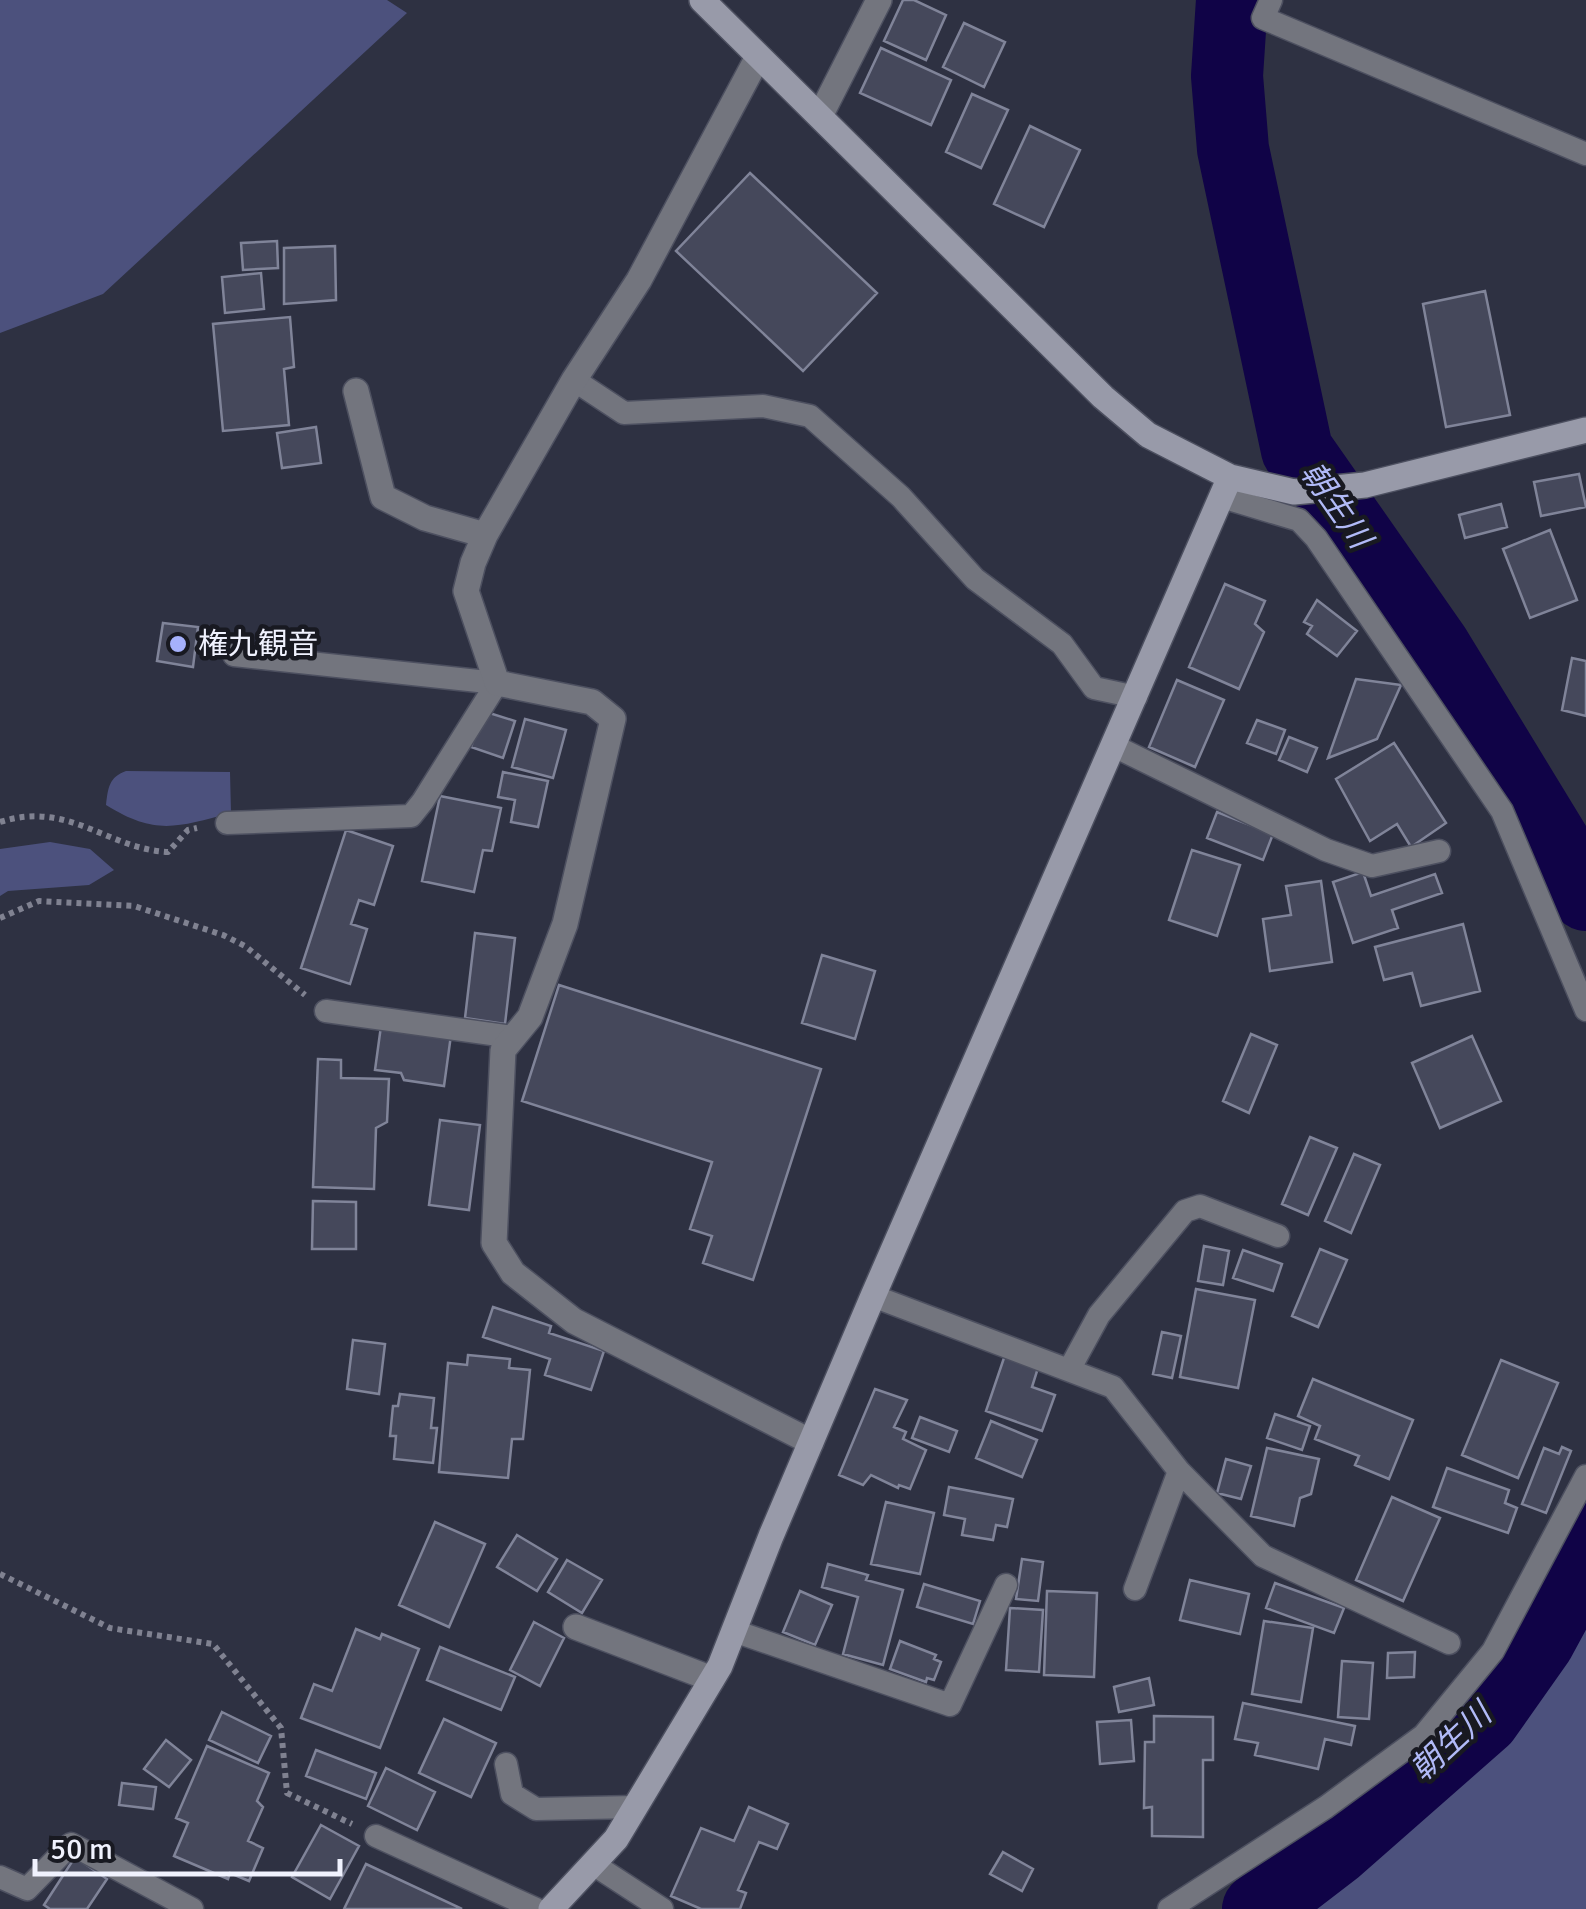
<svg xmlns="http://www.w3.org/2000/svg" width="1586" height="1909" font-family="Signika,'Noto Sans JP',sans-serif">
<rect width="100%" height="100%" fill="#2e3142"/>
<path fill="#4c517d" d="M0 0H387L407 13 103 294 0 333Z
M126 771 230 772 231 813C177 827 156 836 106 805 108 788 109 777 126 771Z
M50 842 90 849 114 870 89 885 8 891 0 896V849Z
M1586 1573V1909H1281L1428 1800Z"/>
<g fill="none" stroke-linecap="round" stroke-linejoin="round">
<path stroke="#100347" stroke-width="72" d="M1232 0 1227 76 1233 149 1297 450 1434 646 1586 895
M1258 1909 1335 1850 1484 1719 1539 1641 1574 1576 1586 1529"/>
</g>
<path fill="#45485b" stroke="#808499" stroke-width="2.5" d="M903 0H914L946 15 926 60 884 41Z
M964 23 1005 42 984 87 943 67Z
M881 48 951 80 931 125 860 93Z
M972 94 1008 110 981 168 946 152Z
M1030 126 1080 150 1044 227 994 204Z
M750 173 877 293 803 371 676 251Z
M277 241 278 268 243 270 241 243Z
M335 246 336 300 284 304V248Z
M261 273 264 309 225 313 222 277Z
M1485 291 1510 415 1446 427 1423 304Z
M290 317 294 367 284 369 289 425 223 431 213 324Z
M316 427 321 463 282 468 277 433Z
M1579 474 1586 507 1541 516 1534 482Z
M1501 504 1507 527 1465 538 1459 515Z
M1550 530 1577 600 1530 618 1503 549Z
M1225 584 1265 601 1255 624 1264 632 1239 689 1189 667Z
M1317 600 1357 631 1337 656 1307 634 1312 626 1304 622Z
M163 623 198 627 193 667 157 661Z
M1572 658 1586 661V716L1562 710Z
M1356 679 1401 685 1377 739 1328 758Z
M1177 680 1224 700 1195 767 1149 747Z
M483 711 515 721 503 758 471 747Z
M525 719 566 730 553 778 512 767Z
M1257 720 1285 730 1276 754 1247 743Z
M1289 737 1317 748 1307 772 1279 760Z
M1394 743 1446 823 1411 847 1397 824 1370 841 1336 779Z
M503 772 548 781 538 827 511 822 515 800 498 797Z
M440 796 501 808 492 851 483 850 474 892 422 881Z
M1217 812 1273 834 1263 860 1207 838Z
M346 830 393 846 374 905 359 900 351 924 367 929 350 984 301 968Z
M1192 850 1240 865 1217 936 1169 920Z
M1363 872 1371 896 1435 874 1442 893 1392 910 1398 928 1353 943 1333 882Z
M1321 881 1332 962 1270 971 1263 919 1291 915 1286 886Z
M1463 924 1480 991 1421 1006 1412 973 1384 980 1375 947Z
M475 933 515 938 505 1024 465 1018Z
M822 955 875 971 855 1039 802 1023Z
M559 985 821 1069 753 1280 703 1263 712 1236 690 1229 712 1162 522 1101Z
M381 1026 451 1035 444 1086 404 1080 401 1073 375 1070Z
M1251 1034 1277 1045 1249 1113 1223 1101Z
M1472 1036 1501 1101 1440 1128 1412 1063Z
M318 1059 341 1060V1078L389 1079 387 1122 376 1128 374 1189 313 1187Z
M440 1120 480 1125 469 1210 429 1205Z
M1310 1137 1337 1148 1308 1215 1282 1204Z
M1354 1154 1380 1165 1351 1233 1325 1221Z
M313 1201 356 1202V1249H312Z
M1204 1246 1229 1251 1223 1285 1198 1281Z
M1320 1249 1347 1260 1318 1327 1292 1316Z
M1243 1250 1282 1264 1273 1291 1233 1278Z
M1196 1289 1255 1300 1238 1388 1180 1377Z
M493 1307 551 1326 549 1333 604 1351 591 1390 545 1375 550 1359 483 1337Z
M1162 1332 1181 1336 1172 1378 1153 1374Z
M353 1340 385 1344 379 1394 347 1389Z
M468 1355 510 1359 509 1368 530 1370 523 1439H512L508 1478 439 1472 448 1363 467 1365Z
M1005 1355 1038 1368 1032 1387 1055 1395 1042 1431 986 1411Z
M1501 1360 1558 1383 1518 1478 1462 1455Z
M1313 1379 1413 1420 1389 1479 1355 1465 1359 1456 1315 1439 1320 1426 1298 1416Z
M875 1389 907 1400 894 1427 906 1432 903 1439 926 1450 910 1489 899 1485 898 1488 871 1475 863 1485 839 1475Z
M400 1394 434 1398 431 1428H437L433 1463 394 1459 396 1436H390L393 1406H398Z
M1275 1414 1310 1426 1302 1450 1267 1438Z
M920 1417 957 1431 949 1452 912 1438Z
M991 1421 1037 1440 1022 1477 976 1458Z
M1562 1447 1571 1451 1546 1513 1522 1504 1544 1448 1559 1454Z
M1267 1448 1319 1459 1311 1494 1300 1498 1294 1526 1251 1516Z
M1226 1459 1251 1466 1241 1499 1217 1493Z
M1447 1468 1509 1490 1505 1503 1517 1508 1508 1533 1433 1507Z
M949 1487 1013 1499 1007 1527 996 1525 993 1540 962 1535 965 1519 944 1515Z
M1392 1497 1440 1518 1403 1601 1356 1580Z
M886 1502 934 1513 920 1574 871 1564Z
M435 1522 485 1544 449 1627 399 1605Z
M517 1535 557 1559 537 1591 497 1567Z
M1022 1559 1043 1562 1038 1601 1016 1599Z
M567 1560 602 1580 582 1613 548 1592Z
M828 1564 868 1575 866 1580 903 1590 883 1665 843 1654 858 1597 822 1587Z
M1190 1580 1249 1594 1240 1634 1180 1620Z
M1275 1583 1344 1608 1334 1633 1266 1608Z
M924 1584 980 1601 973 1624 917 1607Z
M800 1591 832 1605 815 1645 783 1632Z
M1047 1591 1097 1593 1094 1677 1044 1675Z
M1010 1608 1043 1610 1039 1672 1006 1670Z
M1264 1621 1313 1628 1301 1702 1252 1694Z
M534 1622 564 1638 540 1686 510 1670Z
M356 1629 380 1639 382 1634 419 1649 380 1748 301 1718 314 1684 332 1691Z
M900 1641 936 1655 934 1659 941 1662 934 1680 927 1678 926 1682 890 1669Z
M440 1647 515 1677 501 1710 427 1680Z
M1415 1652 1414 1677 1387 1678 1388 1653Z
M1342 1661 1373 1663 1369 1719 1338 1717Z
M1149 1678 1154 1705 1119 1712 1114 1687Z
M1243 1703 1355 1726 1351 1745 1325 1739 1318 1769 1255 1755 1258 1743 1235 1739Z
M222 1712 271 1736 258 1763 209 1740Z
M1154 1716 1213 1717V1760H1203V1837L1152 1836V1807L1144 1808 1145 1742H1154Z
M444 1719 496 1743 471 1797 419 1773Z
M1131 1720 1134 1761 1100 1764 1097 1722Z
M166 1740 191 1760 169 1787 144 1769Z
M207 1746 269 1773 257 1801 263 1807 248 1841 263 1848 249 1881 230 1873 228 1879 174 1856 188 1823 176 1818Z
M316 1750 376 1773 366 1799 306 1776Z
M386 1768 435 1792 417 1830 368 1806Z
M122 1783 156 1787 153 1809 119 1805Z
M749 1807 788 1824 777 1849 759 1842 738 1890 746 1893 740 1909H701L671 1896 701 1828 734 1841Z
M321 1825 359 1846 330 1899 292 1877Z
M1003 1852 1033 1869 1022 1891 990 1874Z
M75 1857 107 1879 87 1909H50L44 1905Z
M366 1864 462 1909H344Z"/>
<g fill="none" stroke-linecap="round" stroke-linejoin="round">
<g stroke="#4d5060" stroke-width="25">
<path id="lane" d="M1271 0 1263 18 1586 154
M574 380 624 413 763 406 810 416 901 497 975 579 1062 644 1094 688 1136 697
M1222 497 1299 520 1316 538 1502 811 1586 1010
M1114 746 1326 850 1372 866 1439 851
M227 823 411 816 423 801 497 683 234 655
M326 1011 513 1037
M873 1296 1113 1387 1179 1471 1135 1589
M1069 1370 1099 1315 1185 1211 1200 1206 1278 1236
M1179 1471 1263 1556 1449 1643
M734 1631 950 1705 1006 1585
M506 1764 512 1794 536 1809 635 1807
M376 1836 536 1909
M593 1864 662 1909
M0 1877 27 1889 71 1844 192 1909
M1169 1909 1326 1807 1424 1735 1493 1651 1586 1476"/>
</g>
<g stroke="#4d5060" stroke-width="28">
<path id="street" d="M758 57 639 280 574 380 485 535 473 563 466 591 497 683 592 702 613 719 565 924 530 1017 503 1050 494 1243 513 1273 574 1321 811 1442
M820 116 879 0
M356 391 383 497 425 518 485 535
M576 1627 712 1679"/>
</g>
<g stroke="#4d5060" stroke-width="28">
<path id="secondary" d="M702 0 1103 397 1148 435 1230 477 1294 492 1365 485 1586 430
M551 1909 616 1839 720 1666 771 1536 873 1296 1230 477"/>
</g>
<path stroke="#808291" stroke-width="6" stroke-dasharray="5 5" stroke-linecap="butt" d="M0 822C69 800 107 849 168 852L188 830 197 828
M0 918 39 901 134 906 223 935 245 946 305 995
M0 1574 110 1628 213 1644 281 1728 287 1793 352 1824"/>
<use href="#lane" stroke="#73757e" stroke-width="22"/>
<use href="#street" stroke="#73757e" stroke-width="25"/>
<use href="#secondary" stroke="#989aa9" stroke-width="25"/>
</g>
<circle fill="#a6b1fc" stroke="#181921" stroke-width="4" cx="178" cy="644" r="10"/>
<g text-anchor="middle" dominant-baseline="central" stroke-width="9" stroke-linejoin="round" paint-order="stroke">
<g font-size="30" fill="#f0f2fe" stroke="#181921" text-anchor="start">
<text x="198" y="644">権九観音</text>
</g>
<g font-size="32" font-style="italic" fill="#b1baf7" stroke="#181921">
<text transform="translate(1336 505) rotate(55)">朝生川</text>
<text transform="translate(1451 1742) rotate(-43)">朝生川</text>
</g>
</g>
<path d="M35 1859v15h305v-15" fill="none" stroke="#f0f2fe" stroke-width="5"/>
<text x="50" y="1859" font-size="30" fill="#f0f2fe" stroke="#181921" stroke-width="8" paint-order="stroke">50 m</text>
</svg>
